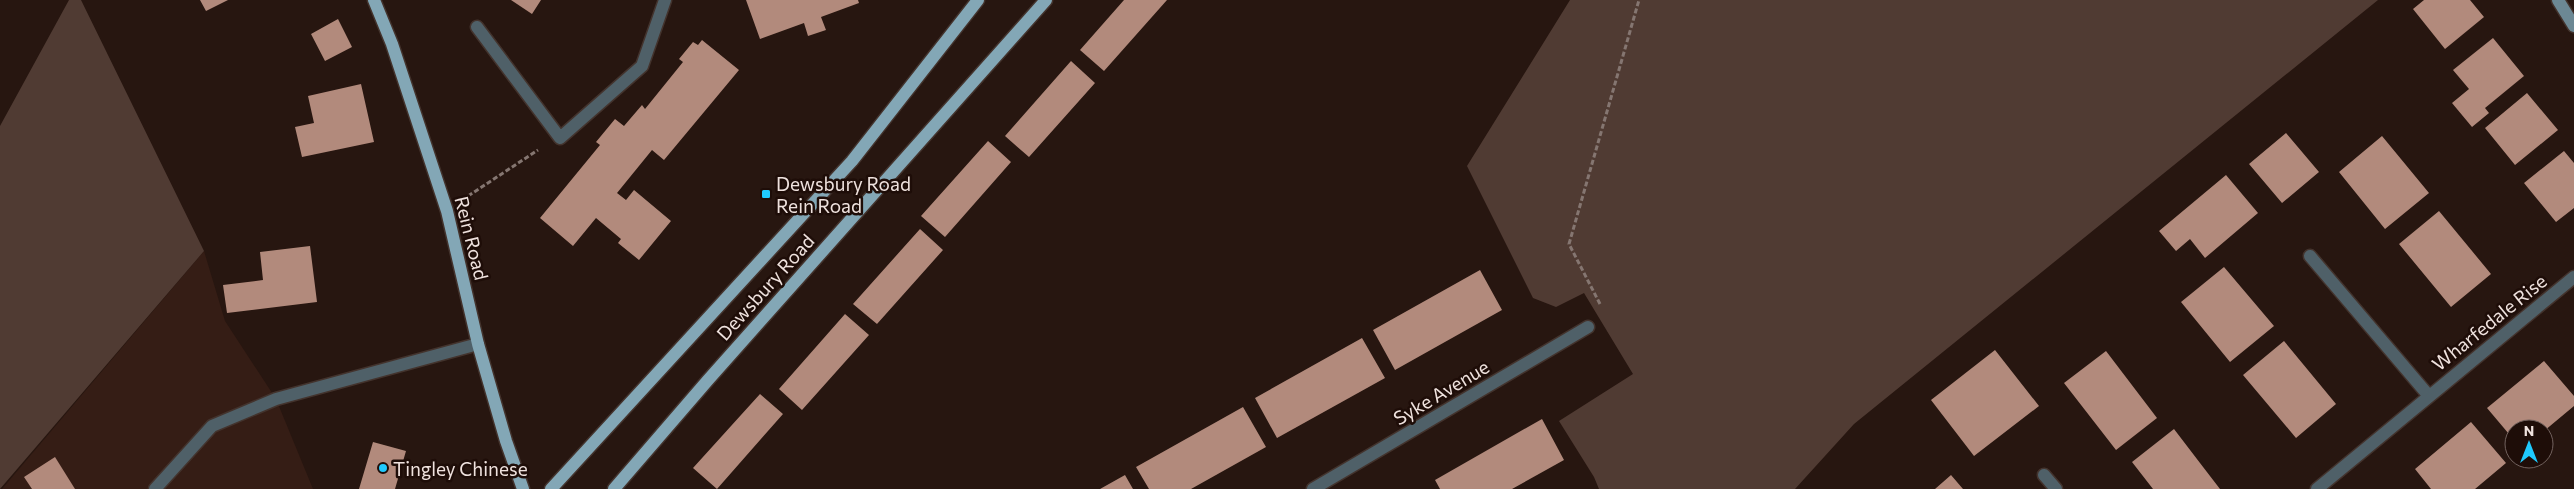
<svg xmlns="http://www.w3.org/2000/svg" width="2574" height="489" font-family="Commissioner,sans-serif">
<rect width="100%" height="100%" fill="#271610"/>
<path fill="#351d15" d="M204 251 225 321 276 399 313 489H2Z"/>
<path fill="#503b33" d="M69 0H81L204 251 0 489V126Z
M1570 0H2378L1854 424 1795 489H1599L1594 477 1559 421 1633 374 1584 293 1556 307 1533 298 1467 166Z"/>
<path fill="#b28a7c" d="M200 0H228L206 11Z
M511 0H541L532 14Z
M746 0H858L859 3 821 17 826 30 808 36 804 23 760 39Z
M1124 0H1167L1104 71 1080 50Z
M2424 0H2470L2484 17 2445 49 2413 9Z
M338 19 352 47 325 61 311 34Z
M2493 38 2524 76 2485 108 2489 113 2472 127 2452 103 2469 89 2453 70Z
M702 40 739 70 664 160 652 150 617 193 626 200 634 190 671 221 639 260 618 243 621 239 596 218 573 246 540 218 600 145 596 142 615 119 624 126 642 105 645 109 683 62 679 59 693 42 698 45Z
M1071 61 1095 83 1029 157 1005 136Z
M361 84 374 142 302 157 295 127 314 123 308 96Z
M2527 93 2558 130 2515 165 2485 128Z
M2286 133 2319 172 2282 203 2249 164Z
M2382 136 2429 193 2385 229 2339 172Z
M988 141 1011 162 945 237 921 216Z
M2564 151 2574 163V208L2556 222 2524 183Z
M2226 175 2258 213 2205 258 2190 239 2176 251 2159 231Z
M2439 211 2491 274 2451 307 2399 244Z
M920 229 943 250 877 324 853 304Z
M310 246 317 302 227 313 223 285 263 280 260 252Z
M2224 267 2274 326 2230 362 2181 302Z
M1480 270 1502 310 1395 370 1373 330Z
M845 314 869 335 802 410 779 389Z
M1362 338 1385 378 1277 438 1255 398Z
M2284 341 2336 404 2296 438 2243 375Z
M1995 350 2039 406 1974 456 1931 400Z
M2106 351 2157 418 2116 450 2064 383Z
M2544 361 2574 396V406L2544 431 2514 429V440L2487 408Z
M760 394 783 414 717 489 693 468Z
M1243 407 1266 447 1191 489H1149L1136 467Z
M1542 419 1564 460 1512 489H1440L1435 480Z
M2471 422 2506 463 2475 489H2431L2415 469Z
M2174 429 2200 463 2220 489H2153L2132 462Z
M373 442 406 451 395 489H359Z
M55 457 75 489H32L24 477Z
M1125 475 1133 489H1100Z
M1951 475 1963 489H1935Z"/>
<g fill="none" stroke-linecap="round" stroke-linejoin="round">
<g stroke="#43332d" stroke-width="15">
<path id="lane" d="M155 489 212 426 276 399 478 344"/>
</g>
<g stroke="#43332d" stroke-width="15">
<path id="street" d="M477 27 560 138 642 66 665 0
M2310 256 2429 396
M2044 475 2056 489
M1313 489 1588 327
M2317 489 2574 277"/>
</g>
<g stroke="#43332d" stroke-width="15">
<path id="secondary" d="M2558 0 2574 26"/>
</g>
<g stroke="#43332d" stroke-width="15">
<path id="primary" d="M374 0 392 44 447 211 478 344 506 441 523 489
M551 489 852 161 978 0
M614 489 708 380 1046 0"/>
</g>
<path stroke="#857671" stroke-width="3" stroke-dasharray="5 2.5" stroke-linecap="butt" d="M468 196 538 150
M1600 304 1569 244 1639 0"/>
<use href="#lane" stroke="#4f6068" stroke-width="12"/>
<use href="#street" stroke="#4f6068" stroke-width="12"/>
<use href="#secondary" stroke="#6c8894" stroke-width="12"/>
<use href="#primary" stroke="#83a7b6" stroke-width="12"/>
</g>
<g fill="#1fc9fd" stroke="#1e0d08" stroke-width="2">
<rect x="761" y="189" width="10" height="10" rx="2.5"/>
<circle cx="383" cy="468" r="5"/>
</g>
<g text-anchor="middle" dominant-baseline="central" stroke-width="5" stroke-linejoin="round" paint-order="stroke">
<g font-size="19" fill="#efe2de" stroke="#1e0d08" text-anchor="start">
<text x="776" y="183">Dewsbury Road<tspan x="776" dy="22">Rein Road</tspan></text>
<text x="393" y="468">Tingley Chinese</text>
</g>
<g font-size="19" fill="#efe2de" stroke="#1e0d08">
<text transform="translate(472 238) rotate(76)">Rein Road</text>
<text transform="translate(765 287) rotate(-48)">Dewsbury Road</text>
<text transform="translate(2489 322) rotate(-39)">Wharfedale Rise</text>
<text transform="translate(1441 392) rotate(-31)">Syke Avenue</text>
</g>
</g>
<g transform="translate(2529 444)"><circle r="24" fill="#1e0d08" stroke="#72625e"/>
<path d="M0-4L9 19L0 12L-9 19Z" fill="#1fc9fd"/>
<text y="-8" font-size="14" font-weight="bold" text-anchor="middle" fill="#efe2de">N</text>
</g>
</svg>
